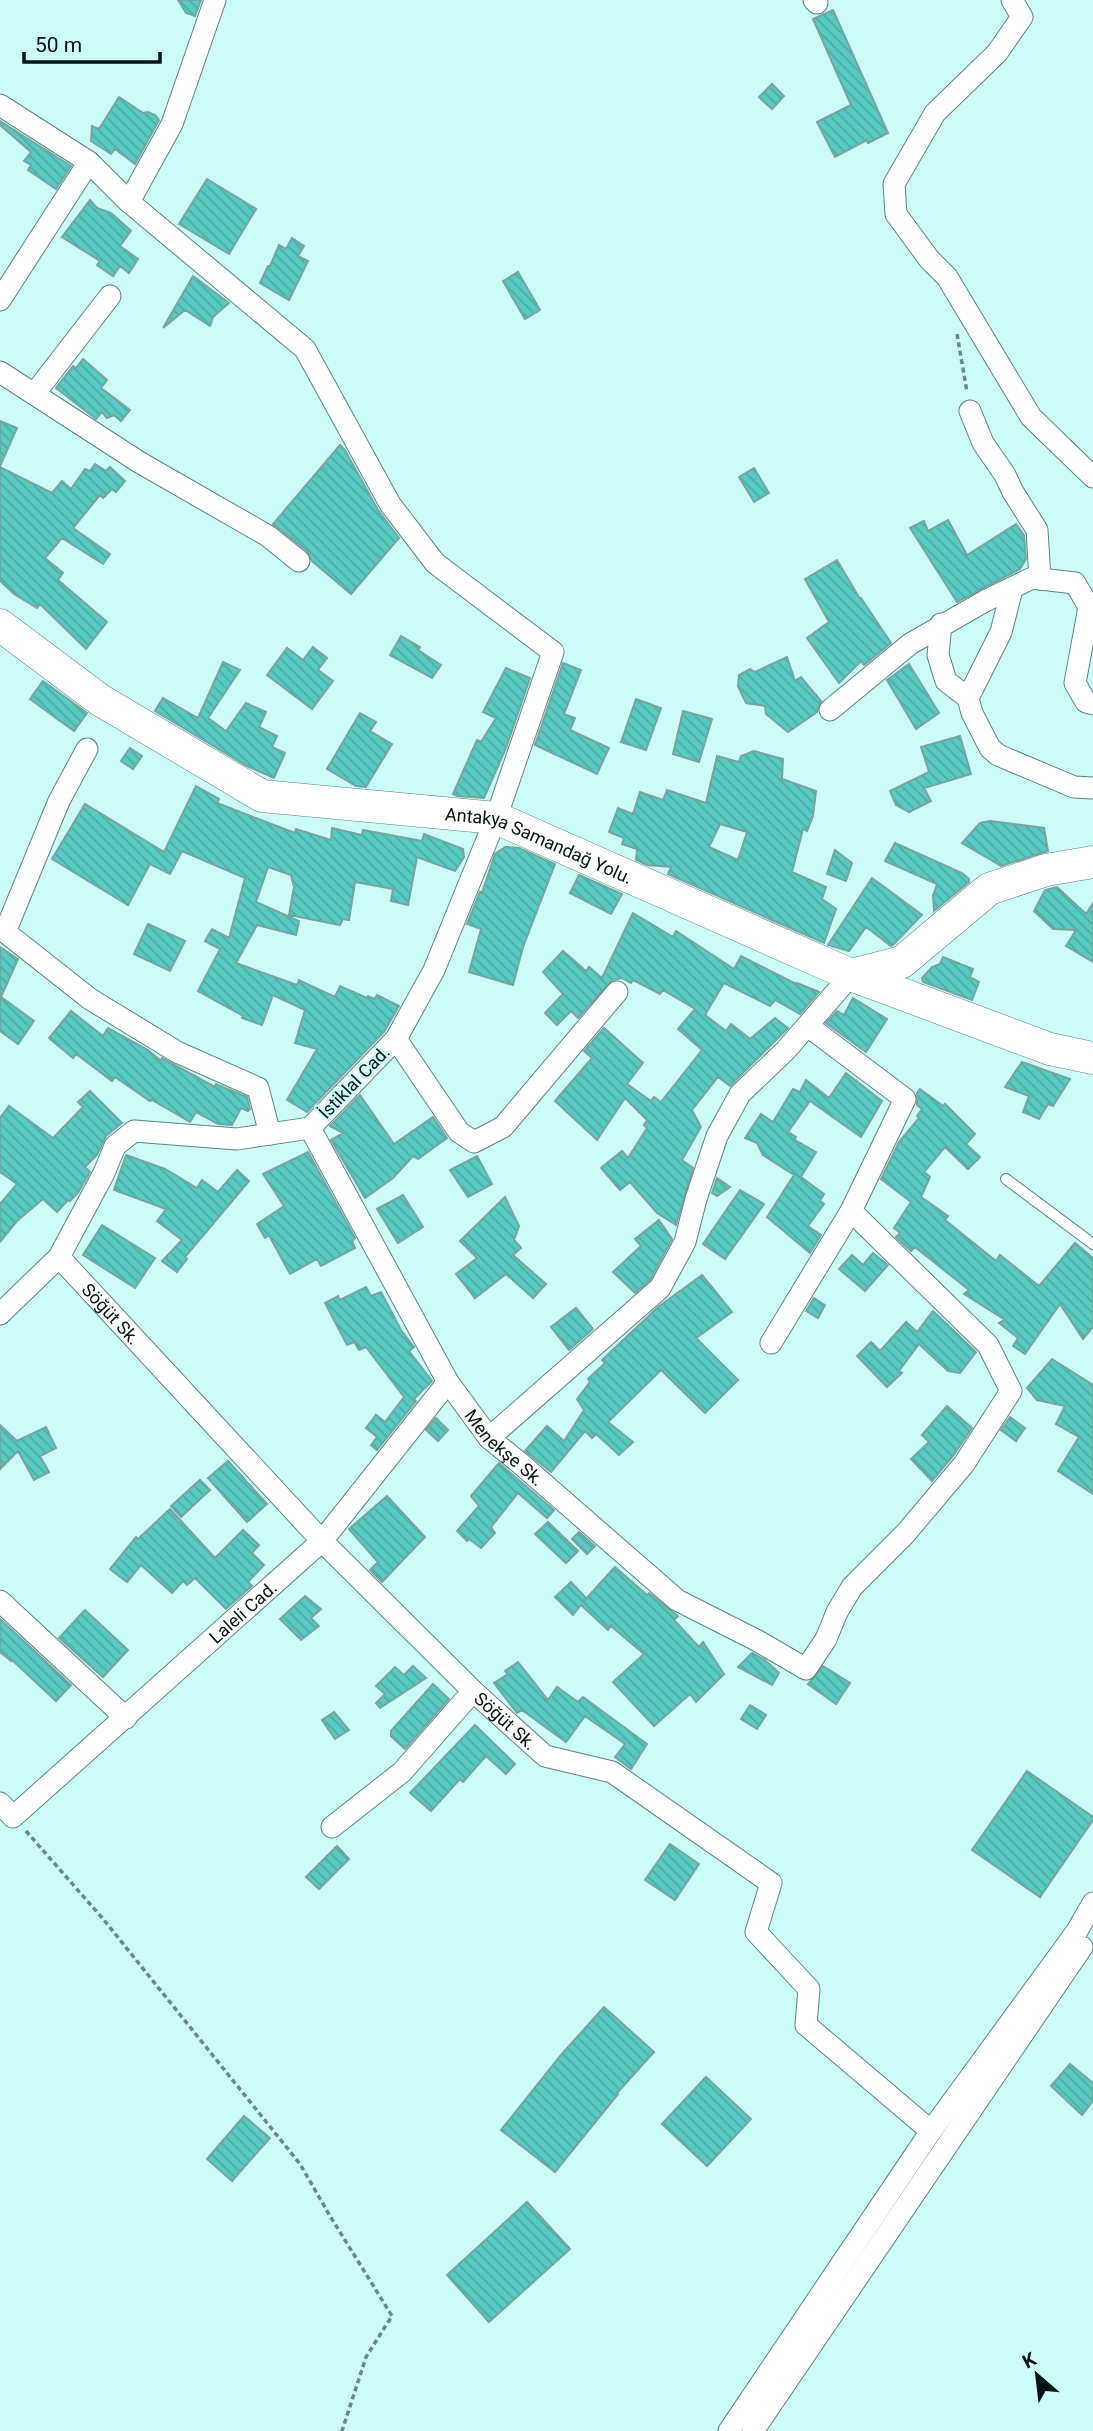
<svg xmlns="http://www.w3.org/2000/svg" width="1093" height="2431" font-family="Roboto,sans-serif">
<defs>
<pattern id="building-back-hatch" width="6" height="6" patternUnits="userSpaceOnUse" patternTransform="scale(1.75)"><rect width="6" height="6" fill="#57cac1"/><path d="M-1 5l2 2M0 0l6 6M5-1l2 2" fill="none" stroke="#4aada5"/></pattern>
</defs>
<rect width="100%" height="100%" fill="#ccfcf7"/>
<path fill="url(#building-back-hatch)" stroke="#77a4a0" stroke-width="2" fill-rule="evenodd" d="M178 0H201L195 16 186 13Z
M833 10 888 133 868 143 867 140 835 157 817 122 851 105 813 19Z
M772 84 784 96 772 109 759 97Z
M119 97 143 113 148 112 155 115 159 120 135 164 115 149 111 154 91 141 92 126 99 129Z
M0 121 71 166 56 189 28 170 31 165 24 161 31 152 0 125Z
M207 179 256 209 229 254 179 224Z
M90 200 97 208 111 213 131 231 120 246 138 259 129 273 120 266 113 276 97 265 100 261 62 237Z
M292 238 304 246 298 256 308 261 289 300 260 283 268 266H270L279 245 286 249Z
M518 272 540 310 525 319 503 281Z
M193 276 229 303 213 317 210 326 185 310 163 328Z
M83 359 107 380 101 388 130 410 121 421 114 415 107 418 102 412 96 419 56 388 73 366 76 368Z
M0 421 17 428 0 466Z
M340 445 345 450 378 510 399 538 351 594 312 561 307 551 273 524Z
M95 464 106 471 110 467 125 481 116 492 112 489 103 498 100 495 73 528 110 554 103 564 62 538 45 558 63 573 58 580 107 622 86 649 40 604 37 608 14 594 0 581V467L52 493 62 481 71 489 85 469 90 471Z
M754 468 769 493 754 502 739 477Z
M948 520 967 555 1016 524 1024 535 1026 559 1020 569 957 602 910 528 924 521 928 531Z
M837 560 860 599 861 598 891 643 864 665 861 661 839 683 807 638 829 622 805 579Z
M401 636 420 647 418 650 441 665 432 678 390 655Z
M313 647 327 658 318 670 333 681 312 709 267 675 287 648 303 660Z
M787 657 795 681 801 677 821 701 817 712 788 732 766 714 765 706 746 703 738 686 739 675 750 669 755 672Z
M223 662 240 670 208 718 226 731 246 703 266 712 259 727 277 736 272 747 285 753 274 778 247 766 155 711 163 698 198 718Z
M563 663 581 670 564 714 575 718 570 730 609 748 597 774 535 745Z
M909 664 939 713 916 729 887 680Z
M506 668 530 678 506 748 484 798 457 796 453 794 477 740 481 742 496 718 483 712Z
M43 681 87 713 74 731 30 699Z
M636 699 661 708 646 750 621 742Z
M683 711 712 719 699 762 673 754Z
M360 713 376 722 370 731 392 744 366 787 356 786 327 769Z
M960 736 971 774 924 788 931 801 909 812 896 805 890 791 929 772 921 747Z
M130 748 142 756 133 769 121 761Z
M754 751 783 759 782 779 816 791 813 816 807 831 803 829 792 872 826 887 822 899 836 909 824 943 668 874 671 867 647 865 636 860 637 849 622 844 624 838 609 832 618 808 633 814 640 792 663 800 667 790 706 803 717 756 739 762 741 756ZM720 824 747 832 738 860 709 847Z
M196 786 219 799 217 803 295 833 296 829 331 840 332 828 362 835 363 830 422 841 424 834 463 849 464 857 455 871 417 857 408 905 391 901 393 889 355 882 349 920 343 919 340 925 289 915 294 887 291 875 268 867 256 902 299 921 296 935 257 925 236 963 297 985 299 980 335 997 340 986 367 998 368 996 374 999 377 995 399 1006 384 1032 307 1112 287 1100 317 1049 295 1043 305 1010 273 995 262 1025 242 1018 243 1016 198 991 220 949 205 941 212 929 229 938 245 878 182 851 170 874 150 864 128 905 52 859 85 804 164 852Z
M990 821 1044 828 1048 851 1001 866 962 843 980 823Z
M895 843 962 873 969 879V882L934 911 933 896 937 884 885 861Z
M505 847 519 848 555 864 523 947 513 985 469 972 481 929 467 924 480 892 482 893 495 854Z
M835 850 852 863 846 881 827 874Z
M579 875 622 894 611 914 570 893Z
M872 878 922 915 893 945 891 946 866 927 849 951 828 945Z
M1057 887 1086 914 1093 903V962L1066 946 1076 930 1053 929 1034 911 1045 890Z
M633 913 673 937 676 931 734 969 741 956 796 984 797 983 819 992 800 1014 775 1000 770 1006 724 983 705 1015 726 1031 731 1024 750 1039 775 1018 788 1028 730 1086 718 1077 692 1110 701 1127 682 1160 693 1168 676 1225 657 1213 630 1182 620 1190 601 1168 622 1151 628 1158 647 1128 644 1125 647 1120 625 1098 597 1140 555 1101 592 1058 584 1051 604 1028 643 1063 627 1084 651 1101 654 1097 661 1102 702 1050 678 1029 695 1009 663 990 660 994 633 980 631 983 622 978 612 980 578 1018 571 1011 557 1025 545 1013 563 994 543 972 563 951 586 971 589 967 602 978Z
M148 924 185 941 170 971 134 954Z
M0 947 18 959 1 997 34 1021 18 1044 0 1031Z
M943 957 973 969 970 977 979 982 972 1000 923 982 922 978 932 967 940 964Z
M853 998 887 1019 866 1052 826 1023 837 1011 844 1015Z
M71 1011 103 1036 108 1028 148 1050 161 1061 162 1058 215 1087 216 1084 247 1097 250 1109 248 1111 241 1108 232 1125 218 1124 196 1112 190 1122 152 1100 150 1101 115 1077 112 1081 76 1054 73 1058 49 1038Z
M1022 1062 1070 1079 1053 1106 1048 1104 1039 1119 1023 1112 1029 1096 1005 1087Z
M846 1073 882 1101 861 1137 810 1101 788 1132 796 1137 795 1140 816 1152 801 1177 824 1194 820 1201 824 1204 808 1226 821 1235 810 1253 767 1217 794 1175 763 1155 757 1143 745 1138 761 1114 773 1122 793 1089 800 1092 806 1080 829 1098Z
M920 1089 943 1106 945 1104 975 1134 966 1144 980 1157 968 1169 945 1147 924 1172 930 1177 921 1197 948 1216 945 1220 996 1261 1000 1255 1039 1286 1075 1243 1093 1258V1327L1083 1339 1060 1304 1025 1354 1013 1346 1018 1338 999 1323 1005 1320 964 1294 969 1290 915 1247 911 1251 896 1237 900 1233 894 1228 911 1202 881 1179 899 1142 919 1118 917 1116 922 1109 917 1105V1093Z
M90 1091 122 1123 106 1136 97 1155 85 1167 90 1172 78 1193 70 1201 68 1200 57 1212 43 1199 17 1221 0 1242V1204L17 1184 0 1172V1118L9 1106 53 1138 83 1107 78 1102Z
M360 1095 394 1144 433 1117 447 1138 418 1159 413 1156 393 1178 365 1198 331 1140 343 1133 330 1126Z
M308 1152 355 1238 352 1241 355 1248 321 1266 317 1259 290 1274 269 1235 265 1238 257 1224 284 1206 263 1174Z
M126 1155 165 1169 197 1188 202 1180 218 1192 237 1170 249 1181 185 1257 187 1259 177 1272 162 1261 182 1240 157 1221 166 1209 114 1190Z
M477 1156 492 1184 468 1197 450 1170Z
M717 1178 730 1187 717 1196 712 1193Z
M740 1190 764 1204 725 1259 703 1244Z
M403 1195 423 1227 398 1243 377 1209Z
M505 1197 519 1226 514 1240 521 1248 513 1255 546 1284 533 1298 506 1274 475 1298 456 1274 477 1258 460 1241Z
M659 1220 672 1239 650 1280 635 1293 613 1272 641 1246 635 1239Z
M102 1225 155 1258 135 1288 83 1255Z
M873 1253 888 1265 865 1291 839 1269 852 1255 863 1265Z
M702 1275 732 1312 696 1338 738 1380 705 1413 661 1370 608 1422 633 1442 619 1455 596 1434 592 1438 585 1431 551 1472 525 1451 547 1426 564 1441 584 1410 577 1399 590 1382 588 1379 605 1363 602 1360 658 1307Z
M366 1287 371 1296 381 1292 401 1330 414 1347 409 1351 432 1381 414 1399 416 1401 377 1450 371 1445 377 1437 366 1428 376 1415 385 1422 404 1397 366 1347 359 1350 354 1342 347 1345 325 1303 338 1296 340 1300Z
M814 1298 825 1305 818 1318 806 1311Z
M576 1308 593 1329 569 1350 551 1327Z
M933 1311 976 1352 960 1373 948 1371 919 1344 899 1371 902 1373 887 1387 857 1356 871 1342 880 1351 906 1322 917 1332Z
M1052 1359 1093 1385V1494L1058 1471 1079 1437 1056 1424 1065 1406 1037 1400 1027 1388Z
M947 1406 972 1428 953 1456 932 1481 911 1459 929 1442 922 1435Z
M1010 1417 1025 1428 1016 1441 1001 1430Z
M436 1418 448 1430 438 1441 426 1430Z
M0 1425 17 1441 46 1427 56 1448 40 1456 49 1472 34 1480 18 1451 0 1469Z
M228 1461 267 1504 247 1522 208 1478Z
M499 1463 554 1510 547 1518 518 1493 491 1527 495 1533 481 1548 469 1539 467 1541 457 1531 479 1506 471 1496Z
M200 1480 210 1490 181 1517 171 1506Z
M387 1496 425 1537 382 1582 370 1570 378 1562 349 1529Z
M170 1509 215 1558 243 1530 259 1545 252 1553 264 1565 248 1582 252 1586 226 1609 195 1578 187 1585 183 1581 172 1593 141 1565 127 1582 110 1569 136 1537 138 1539Z
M548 1522 578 1551 566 1563 535 1534Z
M579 1532 595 1546 587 1554 572 1539Z
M615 1567 647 1595 649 1593 678 1616 674 1620 699 1647 703 1642 724 1674 696 1702 690 1694 654 1726 613 1682 644 1654 611 1626 608 1630 581 1605 573 1615 555 1597 571 1582 586 1598 584 1601Z
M305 1596 321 1609 311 1618 319 1626 301 1640 280 1619Z
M85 1610 128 1650 103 1677 59 1638Z
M0 1619 71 1685 56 1701 12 1660 11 1661 0 1652Z
M752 1653 765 1660 779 1673 772 1685 738 1667Z
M518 1662 548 1700 557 1687 578 1702 583 1697 647 1744 631 1769 615 1757 625 1744 585 1716 566 1742 522 1710 517 1713 494 1683 508 1674 505 1671Z
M413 1666 426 1678 380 1708 376 1703 385 1694 376 1686 395 1667 404 1675Z
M823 1666 850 1683 836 1704 808 1684Z
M433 1684 449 1699 405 1749 391 1736V1731Z
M750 1705 766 1715 757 1729 741 1719Z
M334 1712 349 1730 335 1739 322 1720Z
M475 1725 515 1764 506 1774 486 1756 463 1782 460 1779 431 1811 410 1793Z
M1027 1771 1093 1817V1820L1040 1897 972 1850Z
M670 1844 699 1864 675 1900 645 1880Z
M337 1846 349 1859 319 1889 306 1877Z
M604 2007 654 2052 617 2093 618 2094 555 2172 501 2130 561 2055Z
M1070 2064 1093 2083V2101L1082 2115 1051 2086Z
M706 2077 751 2119 707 2166 662 2124Z
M244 2116 270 2138 232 2181 207 2159Z
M527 2202 570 2249 489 2322 447 2275Z"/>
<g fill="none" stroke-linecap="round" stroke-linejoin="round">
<g stroke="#598682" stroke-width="12">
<path id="lane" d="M1006 1179 1093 1244"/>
</g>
<g stroke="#598682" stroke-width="23">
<g id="street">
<path d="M814 0 817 3"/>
<path d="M1012 0 1022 17 997 53 935 113 894 184 896 214 929 259 947 277 1031 417 1093 477"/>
<path d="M0 105 89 162 129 202 305 349 390 504 435 563 553 652 496 818 434 970 396 1039 310 1128 237 1139 134 1131 115 1146 104 1173 59 1257 0 1314"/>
<path d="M129 202 172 124 215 0"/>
<path d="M0 300 89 162"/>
<path d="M0 372 139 462 268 536 299 561"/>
<path d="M35 393 110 296"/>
<path d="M970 411 983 443 1005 475 1013 492 1037 530 1040 579"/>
<path d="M1012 589 1001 632 968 698 972 713 990 748 998 755 1074 787 1093 788"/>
<path d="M941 624 938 655 946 681 968 698"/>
<path d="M830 710 910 644 985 601 1032 578 1075 583 1089 607 1075 683 1086 702 1093 704"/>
<path d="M0 928 90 999 177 1052 258 1088 270 1134"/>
<path d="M5 932 59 801 87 749"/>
<path d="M396 1039 459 1132 474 1142 503 1127 617 992"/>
<path id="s1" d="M310 1128 448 1382 489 1438 521 1464 677 1600 758 1641 806 1669 826 1639 837 1612 852 1587 905 1534 964 1464 1011 1391 988 1345 851 1211 905 1099 808 1026"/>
<path id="s2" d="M59 1257 322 1541 473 1691 545 1756 612 1772 771 1883 756 1932 809 1989 806 2025 931 2131"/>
<path d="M771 1343 851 1211"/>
<path d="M489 1438 660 1288 685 1242 696 1199 717 1136 740 1094 786 1050 851 975"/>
<path d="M0 1601 126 1718"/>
<path id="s3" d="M0 1803 13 1817 322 1541 448 1382"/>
<path d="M332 1827 402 1772 473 1691"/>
<path d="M729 2431 931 2131 1077 1931 1093 1903"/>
<path d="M753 2431 1082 1947"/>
</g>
</g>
<g stroke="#598682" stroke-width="33">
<g id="secondary">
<path id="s4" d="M0 625 100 700 262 796 496 818 851 975 1050 1049 1093 1058"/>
<path d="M851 975 902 962 989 889 1046 870 1093 862"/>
</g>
</g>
<path stroke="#688986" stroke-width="3.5" stroke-dasharray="5 3.5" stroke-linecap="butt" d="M957 334 967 392
M26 1831 104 1920 300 2164 330 2216 392 2316 366 2357 342 2431"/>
<use href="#lane" stroke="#fff" stroke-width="10"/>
<use href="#street" stroke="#fff" stroke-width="21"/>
<use href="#secondary" stroke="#fff" stroke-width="32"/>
</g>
<g text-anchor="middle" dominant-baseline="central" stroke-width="5" stroke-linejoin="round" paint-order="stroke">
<g font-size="18" fill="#031412" stroke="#ccfcf7">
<text stroke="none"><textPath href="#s4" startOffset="597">Antakya Samandağ Yolu.</textPath></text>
<text transform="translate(354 1082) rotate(-46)">İstiklal Cad.</text>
<text stroke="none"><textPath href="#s2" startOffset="77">Söğüt Sk.</textPath></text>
<text stroke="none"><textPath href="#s1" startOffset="376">Menekşe Sk.</textPath></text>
<text stroke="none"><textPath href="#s3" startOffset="327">Laleli Cad.</textPath></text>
<text stroke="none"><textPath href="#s2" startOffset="644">Söğüt Sk.</textPath></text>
</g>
</g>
<g transform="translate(1037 2375) rotate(332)" stroke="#ccfcf7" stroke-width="5" paint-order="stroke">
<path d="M0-5L12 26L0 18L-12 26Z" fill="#031412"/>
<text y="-10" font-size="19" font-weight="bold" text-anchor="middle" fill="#031412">K</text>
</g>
<path d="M24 52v10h136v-10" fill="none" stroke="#031412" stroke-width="3.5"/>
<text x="35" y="52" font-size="21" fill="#031412" stroke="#ccfcf7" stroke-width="5" paint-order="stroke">50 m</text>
</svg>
